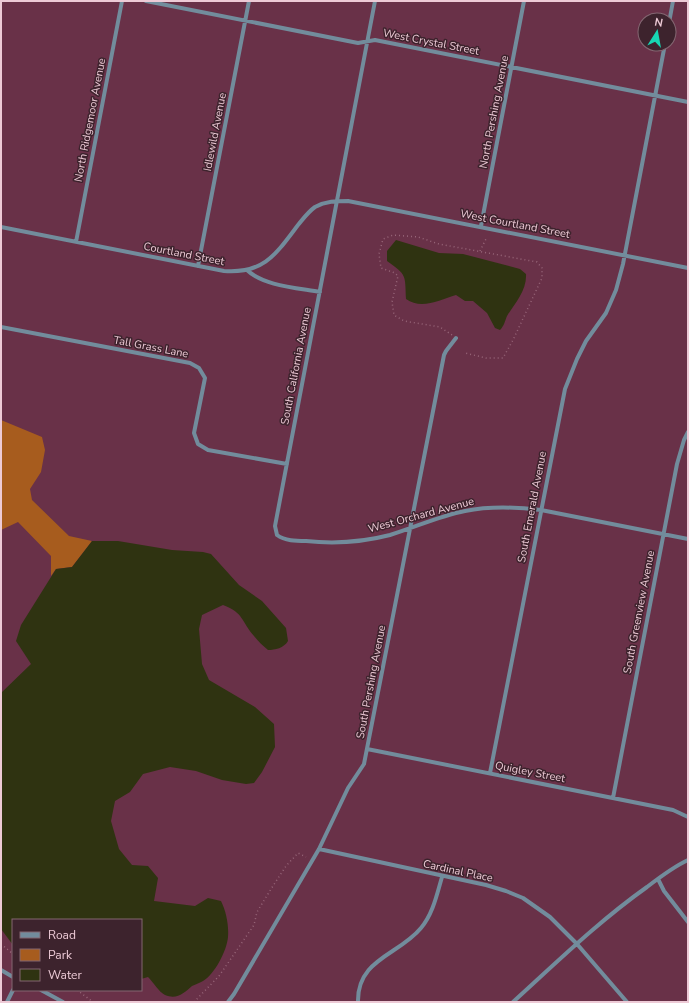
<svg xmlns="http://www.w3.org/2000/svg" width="689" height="1003" font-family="'Nunito Sans',sans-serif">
<rect width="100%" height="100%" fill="#693148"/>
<path fill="#a75c1e" d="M1 420 42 437 45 450 41 472 30 489 32 500 69 536 92 541 72 567 56 569 51 576V556L18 522 1 530Z"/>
<path fill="#2f3311" d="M396 240 439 253 463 254 520 269 526 274C527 290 515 303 507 316 505 321 504 326 500 330L495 328 487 313 473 301H465L456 295C440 300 421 310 406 299 405 275 407 275 387 261V251Z
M92 541H118L172 550 203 552 211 554 239 585 262 601 286 628 288 641C284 648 275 650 268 650 263 646 258 641 254 636 241 621 244 613 223 605L202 615 199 629 202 664 209 680 255 707 274 724 275 747 262 772 254 783 246 784 222 780 196 771 170 767 143 774 130 792 115 801 111 821 119 849 132 865 148 866 158 878 154 901 195 906 208 898 221 901C226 911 229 925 228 937 227 950 215 974 203 981 200 983 196 984 192 986 184 993 177 1000 165 995 159 992 153 982 148 977L141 979V920H13V945L1 929V693L31 664 16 641 21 625 56 569 72 567Z"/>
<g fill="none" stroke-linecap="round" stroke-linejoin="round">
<path stroke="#976679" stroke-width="1.5" stroke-dasharray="1 3" stroke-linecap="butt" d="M480 251 486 239
M452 335 440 327 404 321 394 315 392 302 398 276 395 273 381 268 379 254 383 239 393 235 418 237 439 244 537 262 542 268V278L513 340 503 358H486L465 353
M1 944 13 954
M77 990 93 1002
M123 1002H132
M194 1002 219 976 228 963 254 925 257 912 271 889 286 866 298 853 306 857"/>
<path stroke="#728c9c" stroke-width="4" d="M146 1 358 43 375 40 688 102
M375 1 275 526 277 535C285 541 296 541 306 541 334 544 363 542 390 535 416 527 439 516 465 511 490 506 516 507 541 510L688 539
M669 23 673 1
M481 226 524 1
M1 227 224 271C264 274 276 254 298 225 303 219 308 212 315 207 326 201 336 201 348 201L688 268
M76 242 122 1
M198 266 249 1
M247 270C263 286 298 288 320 292
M1 327 190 363 199 368 205 378 194 433 198 444 208 450 287 464
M367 749 673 810 688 817
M490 773 565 389 577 359 586 341 606 313 616 290 623 264 665 44
M613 798 677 464 684 440 688 432
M319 849 486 885 506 891 523 898 550 917 577 944 627 1002
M658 879 664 891 688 922
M1 970 13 977
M41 990 63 1002
M7 1002 13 990
M228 1002 234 994 319 849 348 788 364 764 444 355 446 351 456 338
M358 1002C357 959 399 955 421 928 433 914 437 894 442 877
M513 1002C557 962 599 921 647 887 660 877 673 867 688 860"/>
</g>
<g text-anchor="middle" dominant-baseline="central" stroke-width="3" stroke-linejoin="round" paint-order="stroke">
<g font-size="11" fill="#edcad6" stroke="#3d232d">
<text transform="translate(431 42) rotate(11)">West Crystal Street</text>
<text transform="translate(494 112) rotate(-79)">North Pershing Avenue</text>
<text transform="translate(90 120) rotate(-79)">North Ridgemoor Avenue</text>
<text transform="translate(215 132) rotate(-79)">Idlewild Avenue</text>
<text transform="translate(515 224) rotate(11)">West Courtland Street</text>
<text transform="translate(184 254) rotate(11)">Courtland Street</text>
<text transform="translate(151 347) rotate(11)">Tall Grass Lane</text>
<text transform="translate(296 366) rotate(-79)">South California Avenue</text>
<text transform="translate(532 507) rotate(-79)">South Emerald Avenue</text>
<text transform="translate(421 515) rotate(-15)">West Orchard Avenue</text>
<text transform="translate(639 612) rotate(-79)">South Greenview Avenue</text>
<text transform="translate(371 682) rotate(-79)">South Pershing Avenue</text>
<text transform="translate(530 772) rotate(11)">Quigley Street</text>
<text transform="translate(458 871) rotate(12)">Cardinal Place</text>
</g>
</g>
<rect width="689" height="1003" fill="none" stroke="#edcad6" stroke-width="4"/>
<rect x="12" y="919" width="130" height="72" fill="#3d232d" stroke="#836671"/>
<rect x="20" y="932" width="20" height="6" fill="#728c9c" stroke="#836671"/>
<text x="48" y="939" font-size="12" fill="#edcad6">Road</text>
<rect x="20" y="949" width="20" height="12" fill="#a75c1e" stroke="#836671"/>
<text x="48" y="959" font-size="12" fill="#edcad6">Park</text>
<rect x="20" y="969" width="20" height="12" fill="#2f3311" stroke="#836671"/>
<text x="48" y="979" font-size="12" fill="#edcad6">Water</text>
<g transform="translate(657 32) rotate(11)"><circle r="19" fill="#3d232d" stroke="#836671"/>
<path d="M0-3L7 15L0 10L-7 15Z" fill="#17d5b2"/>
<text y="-6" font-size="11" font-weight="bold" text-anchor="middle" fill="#edcad6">N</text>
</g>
</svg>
